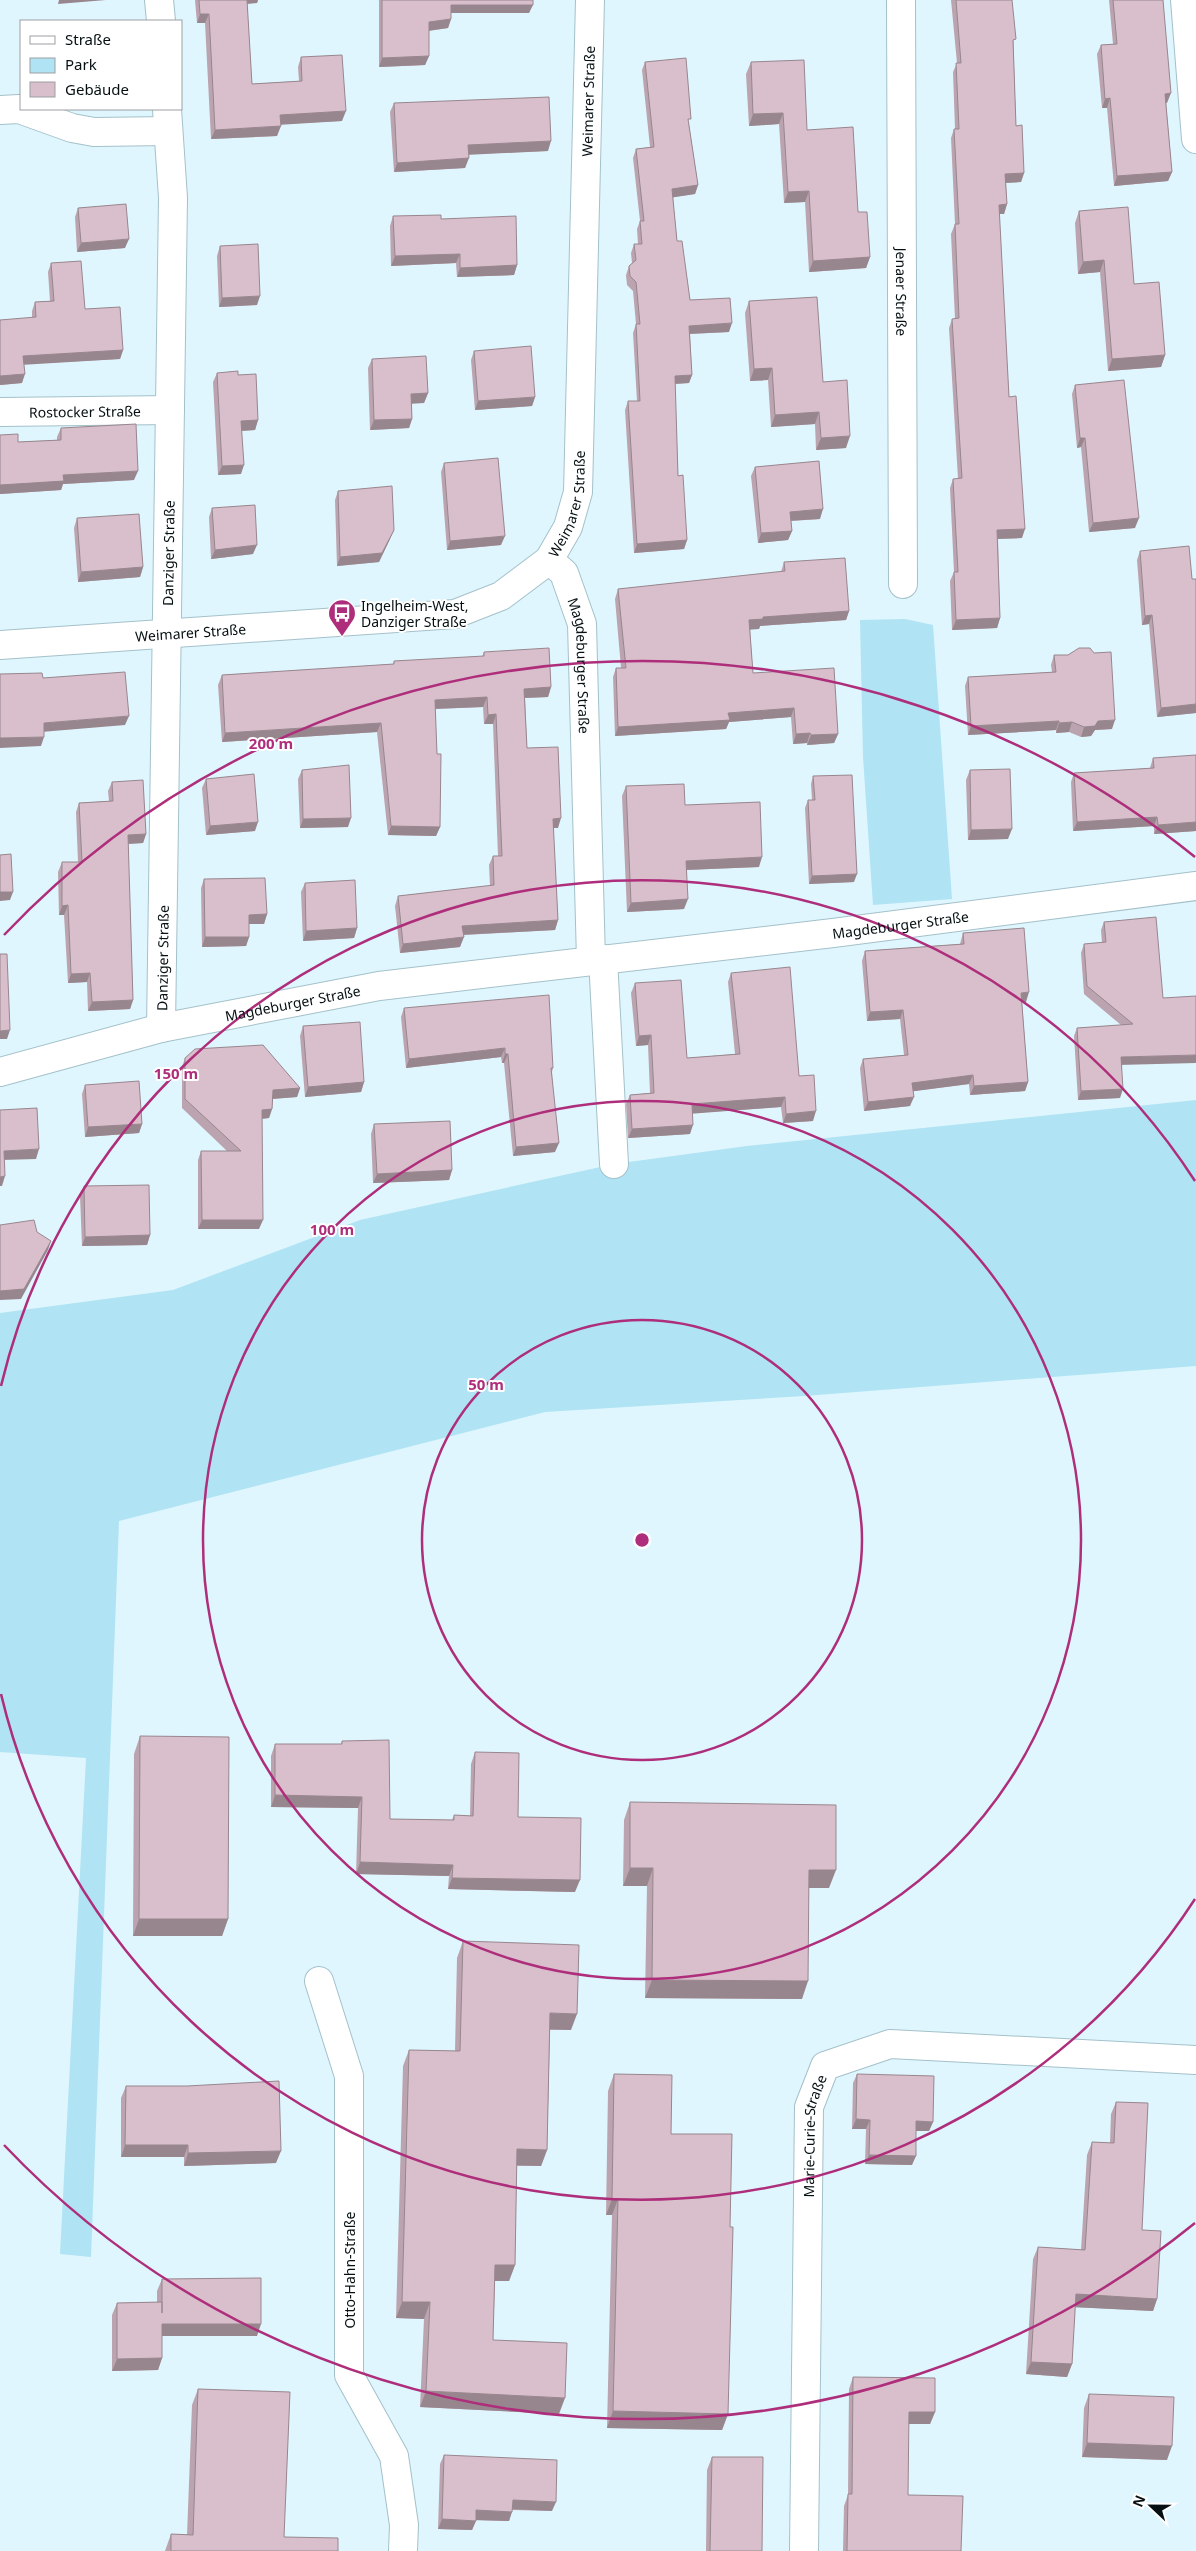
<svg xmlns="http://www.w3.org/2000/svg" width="1196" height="2551" font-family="'Noto Sans',sans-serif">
<rect width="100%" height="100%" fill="#dff6fe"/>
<path fill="#b0e3f3" d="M905 619 933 625 952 899 873 905 863 757 860 620Z
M1196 1100V1366L804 1396 545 1412 119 1521 91 2257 60 2254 86 1758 0 1752V1313L173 1290 360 1220 614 1164 747 1146Z"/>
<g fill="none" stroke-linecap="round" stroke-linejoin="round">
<g stroke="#a4c1ca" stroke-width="30">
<g id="minor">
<path d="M159 0 161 21"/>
<path id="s1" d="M901 0 903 584"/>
<path d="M1185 0 1196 139"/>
<path d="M0 110 19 109 72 128 94 132 168 131"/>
<path id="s2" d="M0 412 170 410"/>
<path id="s3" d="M549 560 564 573 582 624 591 960"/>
<path id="s4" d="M0 645 455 614 501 596 549 560 568 527 578 492 590 0"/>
<path d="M603 959 614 1164"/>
<path id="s5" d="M161 1028 173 198 167 109"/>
<path id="s6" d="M0 1072 161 1028 379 986 833 933 1196 886"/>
<path d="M319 1981 349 2076V2375L394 2456 404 2525 403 2551"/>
<path id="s7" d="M804 2551 809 2107 825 2066 890 2044 1196 2060"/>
</g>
</g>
<use href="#minor" stroke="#fff" stroke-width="28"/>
</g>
<path fill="#bba4af" d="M195 0H258L257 3 247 4 252 84 299 81 298 67 301 57 342 121 280 124 277 136 211 139 205 23H197Z
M379 0H533L529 13H451V19L448 28 429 31V56L425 65 379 67Z
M951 0H1012L1016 126 1024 173 1021 182 1006 183 1007 204 1004 214H999L1009 397 1022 538 998 539 1000 618 997 628 952 630 950 581 954 572 950 488 953 479H958L949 328 952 319H955L951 234 955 224 951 138 954 129H955L953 72 957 63Z
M1109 0H1163L1167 103H1166L1172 172 1168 181 1114 186 1107 108H1102L1097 54 1101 45 1113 44Z
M645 62 689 125 698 185 695 194 673 197 677 241 690 300 729 332 690 334 692 375 689 383 675 384 678 476 687 540 684 549 634 553 625 410 628 401H637L633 333 636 324 633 291 627 285 626 275 629 266 632 263 631 253 634 244H638L637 229 640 221 633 158 636 149 650 147 642 70Z
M751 62 807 130 858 212 870 257 866 268 809 272 805 202 784 203 779 124 749 126 746 74Z
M394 103 548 151 469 154 465 168 394 172 390 112Z
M78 208 125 248 77 252 75 217Z
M1079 211 1134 284 1165 355 1161 367 1108 371 1100 272 1078 274 1075 223Z
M393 216 441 219 517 265 514 275 457 277 456 263 391 266 390 226Z
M220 246 257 305 219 307 217 256Z
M51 263 85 309 123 350 120 359 24 364 22 383 0 385V320L32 318V311L35 302 50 301 48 272Z
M749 301 823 382 846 448 816 450 815 424 771 427 768 380 750 381 745 313Z
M474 351 535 397 532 406 475 410 471 360Z
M372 359 428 393 424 403H412V419L409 428 370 430 368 368Z
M217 373 238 375 258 420 255 430 242 431 241 474 218 475 213 382Z
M1075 385 1135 528 1089 532 1081 447 1077 448 1072 394Z
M61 428 134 480 63 484 61 490 0 494V435L18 442 57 440V437Z
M444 463 501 545 447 550 441 472Z
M755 467 820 519 791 521 792 531 788 540 758 543 751 476Z
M338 491 390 539 379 562 337 566 335 500Z
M212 508 253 554 211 559 209 517Z
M77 518 143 567 140 577 78 582 74 528Z
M1140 551 1196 713 1157 717 1149 624 1142 625 1137 560Z
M784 562 849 611 846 620 760 626 759 629H750L753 673 838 734 834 743 807 745V743L793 744 791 717 729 722 726 729 615 736 613 677 616 668H621L615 599 618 589 781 572Z
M484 652 551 687 548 697 525 698 527 748 558 828H553L558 920 555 930 463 935 460 947 400 953 395 906 398 896 490 886 489 865 493 856H498L493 724H484L483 707 435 709 440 827 436 836 388 835 377 732 222 742 218 685 222 675 393 664 394 661 482 657Z
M1054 655 1112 729 1095 730 1091 736 1081 737 1069 732 1056 733V730L968 735 965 686 968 677 1052 672 1051 665Z
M1153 758 1196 831 1154 834V826L1073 831 1071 782 1074 773 1150 768Z
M302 770 348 827 300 828 298 779Z
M970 770 1008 839 968 840 966 780Z
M813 776 854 882 809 884 805 808 808 800H812L811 784Z
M206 779 255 831 206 835 202 788Z
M112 782 146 834 143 843 128 844 133 1000 130 1009 88 1011 87 982 68 983 64 915H59L58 872 62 862H78L76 812 79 803 109 801 108 791Z
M626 786 685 805 759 867 687 870 684 909 627 912 622 796Z
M204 879 267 914 264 924H249V937L246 946 202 947 201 888Z
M305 883 357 928 354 938 303 941 301 892Z
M1104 922 1163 998 1122 1065 1120 1098 1078 1100 1074 1036 1077 1028 1121 1025 1084 994 1081 953 1084 944 1102 943 1101 930Z
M963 933 1026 1002H1022L1028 1082 1025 1091 970 1095 969 1084 913 1091 910 1106 864 1111 860 1068 863 1059 904 1055 900 1019 867 1021 862 961 865 951 960 944Z
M731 973 799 1076 813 1121 783 1123 781 1107 692 1113 690 1134 628 1138 626 1104 630 1095 650 1093 648 1045 636 1046 631 993 635 983 687 1058 735 1054 728 982Z
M404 1008 553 1068 552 1072 555 1152 513 1156 504 1063H502L501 1057 406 1068 401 1017Z
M303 1026 364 1082 361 1092 305 1097 300 1036Z
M185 1058 300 1088 297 1097 273 1099 272 1109 269 1118 262 1119 259 1229H198V1160L201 1151H227L182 1108V1067Z
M85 1085 142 1124 139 1133 85 1137 82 1094Z
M374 1124 452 1170 449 1180 373 1183 371 1134Z
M84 1186 150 1235 147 1245 82 1246 80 1196Z
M140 1736 228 1919 222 1936H133L134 1754Z
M342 1741 390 1819 452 1820 454 1815 470 1816 471 1764 475 1752 518 1817 575 1892 448 1889 449 1876 356 1874 358 1808 271 1807V1756L275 1744H341Z
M630 1802 829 1888H809L802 1999 645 1998 647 1886H623L624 1820Z
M463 1941 571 2030H550L547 2150 541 2166H516L515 2265 509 2281H495L493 2340 559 2414 420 2407 424 2319 396 2318 403 2066 409 2050 455 2051 457 1958Z
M614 2074 671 2134 728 2414 722 2430 607 2428 612 2215H606L608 2091Z
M857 2074 933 2122 929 2131H916L912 2165 865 2164 866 2129H852L853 2083Z
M126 2086 276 2163 184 2166V2157H121V2098Z
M1116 2102 1142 2230 1157 2299 1153 2311 1075 2307 1072 2364 1067 2377 1026 2374 1033 2259 1038 2247 1081 2250 1087 2155 1092 2142 1110 2143 1111 2114Z
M162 2279 257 2336H162V2358L158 2370 112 2371V2315L117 2303 157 2302V2291Z
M853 2377 935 2412 930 2424H908V2495L961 2551H843L844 2506 848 2495 849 2389Z
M198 2389 284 2537 338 2551H165L171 2534 187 2535 192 2405Z
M1089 2394 1167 2460 1082 2457 1084 2408Z
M444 2455 552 2511 512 2510 509 2521 476 2520 472 2530 438 2529 440 2464Z
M712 2457 762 2551H706L707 2470Z"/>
<path fill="#98868e" d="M59 0H106L58 4Z
M244 0H258L257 3 243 4Z
M451 5H533L529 13H448Z
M200 14H209L205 23H197Z
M451 19 448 28 426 31 429 22Z
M429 56 425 65 379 67 382 58Z
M1171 93 1167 103H1162L1165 94Z
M1110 98 1107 108H1102L1105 99Z
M346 111 342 121 277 125 280 115Z
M783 113 779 124 749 126 753 114Z
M281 126 277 136 211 139 215 130Z
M551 141 548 151 465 155 468 145Z
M469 158 465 168 394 172 397 163Z
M1172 172 1168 181 1114 186 1117 176Z
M1024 173 1021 182 1002 183 1005 174Z
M698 185 695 194 669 198 672 189Z
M809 191 805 202 784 203 788 192Z
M1007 204 1004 214H996L999 205Z
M129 239 125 248 77 252 81 243Z
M460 254 456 263 391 266 395 256Z
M870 257 866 268 809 272 813 261Z
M1104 260 1100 272 1078 274 1083 262Z
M517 265 514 275 457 277 460 268Z
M260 296 257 305 219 307 222 298Z
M732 323 729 332 686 334 689 326Z
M123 350 120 359 20 365 23 356Z
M1165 355 1161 367 1108 371 1112 359Z
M772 368 768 380 750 381 754 369Z
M25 374 22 383 0 385V376Z
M692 375 689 383 672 384 675 376Z
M428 393 424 403 408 404 411 394Z
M535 397 532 406 475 410 478 401Z
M819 412 815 424 771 427 775 415Z
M412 419 409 428 370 430 374 420Z
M258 420 255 430 238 431 241 421Z
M850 436 846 448 816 450 821 438Z
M1080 438H1085L1081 447 1077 448Z
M244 465 241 474 218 475 222 466Z
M138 471 134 480 63 484 61 490 0 494V485L63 475Z
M823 509 820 519 786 521 790 512Z
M1139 518 1135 528 1089 532 1093 523Z
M1025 529 1022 538 994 539 997 530Z
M394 530 390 539 379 562 337 566 340 557Z
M792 531 788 540 758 543 761 533Z
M505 536 501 545 447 550 450 541Z
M687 540 684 549 634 553 637 544Z
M257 545 253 554 211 559 215 550Z
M143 567 140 577 78 582 81 572Z
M849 611 846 620 760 626 759 629 746 630 749 620 763 617Z
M1152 615 1149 624 1142 625 1145 616Z
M1000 618 997 628 952 630 956 620Z
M551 687 548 697 521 698 524 689Z
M487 697 483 707 431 709 435 700Z
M1196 704V713L1157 717 1161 708Z
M794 708 791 717 729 722 726 729 615 736 618 727 728 713Z
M496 714 493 724H484L488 715Z
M129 716 125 725 41 732 44 723Z
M1115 720 1112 729 1095 730 1091 736 1081 737 1084 727 1098 721Z
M1059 721 1056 730 968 735 971 726Z
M1072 722 1069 732 1056 733 1059 723Z
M381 723 377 732 222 742 225 733Z
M810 733 807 743 793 744 796 734Z
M838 734 834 743 807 745 811 735Z
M44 737 41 746 0 748V738Z
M1157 817 1154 826 1073 831 1077 822Z
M351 818 348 827 300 828 303 819Z
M561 818 558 828H549L553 819Z
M258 822 255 831 206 835 210 826Z
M1196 822V831L1154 834 1158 825Z
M391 826 440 827 436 836 388 835Z
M1012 829 1008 839 968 840 971 830Z
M146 834 143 843 124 844 128 835Z
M762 857 759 867 683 870 686 861Z
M857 874 854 882 809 884 812 876Z
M0 892H13L10 900 0 901Z
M688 899 684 909 627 912 631 903Z
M68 905 64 915H59L62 906Z
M267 914 264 924H246L249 915Z
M558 920 555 930 459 935 462 926Z
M357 928 354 938 303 941 306 931Z
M205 937H249L246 946 202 947Z
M464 937 460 947 400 953 403 944Z
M90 973 87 982 68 983 71 974Z
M1029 992 1026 1002H1017L1021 993Z
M133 1000 130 1009 88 1011 92 1002Z
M903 1010 900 1019 867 1021 870 1012Z
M10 1030 7 1039H0V1031Z
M651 1035 648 1045 636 1046 639 1036Z
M505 1048 501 1057 406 1068 409 1059Z
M505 1054H508L504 1063H502Z
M1196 1055V1063L1118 1065 1121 1057Z
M973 1075 969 1084 908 1092 912 1083Z
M364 1082 361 1092 305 1097 308 1087Z
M1028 1082 1025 1091 970 1095 974 1086Z
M300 1088 297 1097 270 1099 273 1090Z
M1123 1089 1120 1098 1078 1100 1081 1091Z
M785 1097 781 1107 688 1114 692 1104Z
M914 1097 910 1106 864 1111 868 1102Z
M272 1109 269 1118 258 1119 262 1110Z
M816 1111 813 1121 783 1123 786 1114Z
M142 1124 139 1133 85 1137 88 1127Z
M693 1125 690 1134 628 1138 632 1129Z
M559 1143 555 1152 513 1156 516 1147Z
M39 1149 36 1159 1 1160 4 1151Z
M452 1170 449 1180 373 1183 377 1174Z
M5 1176 2 1186H0V1177Z
M202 1220H263L259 1229H198Z
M150 1235 147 1245 82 1246 85 1237Z
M51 1241 48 1250 21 1299 0 1300V1291Z
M275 1795 362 1797 358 1808 271 1807Z
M360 1862 453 1865 449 1876 356 1874Z
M630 1868H653L647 1886H623Z
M809 1870H836L829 1888H803Z
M452 1878 580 1880 575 1892 448 1889Z
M139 1919H228L222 1936H133Z
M652 1980 808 1981 802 1999 645 1998Z
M550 2013 577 2014 571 2030 544 2029Z
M856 2119 870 2120 866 2129H852Z
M916 2121 933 2122 929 2131H913Z
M125 2145H188L184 2157H121Z
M517 2149 547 2150 541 2166 511 2165Z
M281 2151 276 2163 184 2166 188 2153Z
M869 2155 916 2156 912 2165 865 2164Z
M612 2199H618L612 2215H606Z
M495 2265H515L509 2281H489Z
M1076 2294 1157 2299 1153 2311 1071 2307Z
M402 2302H430L424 2319 396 2318Z
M162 2324H261L257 2336H158Z
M162 2358 158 2370 112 2371 117 2359Z
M1031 2362 1072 2364 1067 2377 1026 2374Z
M426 2391 565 2398 559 2414 420 2407Z
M613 2411 728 2414 722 2430 607 2428Z
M909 2412H935L930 2424H904Z
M1087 2443 1172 2446 1167 2460 1082 2457Z
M513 2500 556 2502 552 2511 509 2509Z
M476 2510 512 2512 509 2521 472 2520Z
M442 2519 476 2521 472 2530 438 2529Z"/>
<path fill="#d9bfcb" stroke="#98868e" d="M199 0H247L252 84 302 81 301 57 342 55 346 111 280 115 281 126 215 130 209 14H200Z
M382 0H533V5H451V19L429 22V56L382 58Z
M956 0H1012L1016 39 1013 40 1016 126 1022 125 1024 173 1005 174 1007 204 999 205 1009 397 1016 396 1025 529 997 530 1000 618 956 620 954 572H958L953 479 962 478 952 319 959 318 955 224H959L954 129H959L956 63H961Z
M1113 0H1163L1171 93 1165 94 1172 172 1117 176 1110 98 1105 99 1101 45 1117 44Z
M686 58 691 119H688L698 185 672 189 677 241H682L690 300 730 298 732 323 689 326 692 375 675 376 678 476 683 475 687 540 637 544 628 401H640L636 324H640L636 282 630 276 629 266 636 260 634 244H642L640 221H644L636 149 654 147 645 62Z
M804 60 807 130 853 127 858 212H867L870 257 813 261 809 191 788 192 783 113 753 114 751 62Z
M549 97 551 141 468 145 469 158 397 163 394 103Z
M126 204 129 239 81 243 78 208Z
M1128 207 1134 284 1159 282 1165 355 1112 359 1104 260 1083 262 1079 211Z
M441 215V219L516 216 517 265 460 268V254L395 256 393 216Z
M258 244 260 296 222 298 220 246Z
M81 261 85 309 120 307 123 350 23 356 25 374 0 376V320L36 317 35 302 54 301 51 263Z
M817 297 823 382 847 380 850 436 821 438 819 412 775 415 772 368 754 369 749 301Z
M531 346 535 397 478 401 474 351Z
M426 356 428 393 411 394 412 419 374 420 372 359Z
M238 371V375L256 374 258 420 241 421 244 465 222 466 217 373Z
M1124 380 1139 518 1093 523 1085 438H1080L1075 385Z
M136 424 138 471 63 475 64 481 0 485V435L18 434V442L61 440V428Z
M498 458 505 536 450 541 444 463Z
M819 461 823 509 790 512 792 531 761 533 755 467Z
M392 486 394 530 382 553 340 557 338 491Z
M255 505 257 545 215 550 212 508Z
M139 514 143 567 81 572 77 518Z
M1189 546 1192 579H1196V704L1161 708 1152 615 1145 616 1140 551Z
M845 558 849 611 763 617V619L749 620 753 673 834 668 838 734 811 735 810 733 796 734 794 708 728 713 730 720 618 727 616 668H626L618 589 785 571 784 562Z
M549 648 551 687 524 689 527 748 558 747 561 818 553 819 558 920 462 926 464 937 403 944 398 896 494 885 493 856H502L496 714 488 715 487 697 435 700 437 754H441L440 827 391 826 381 723 225 733 222 675 394 664V661L484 656V652Z
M1079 648H1090L1094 653 1111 652 1115 720 1098 721 1095 726 1084 727 1072 722 1059 723V721L971 726 968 677 1056 672 1054 655H1068Z
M125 672 129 716 44 723V737L0 738V674L42 673 43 678Z
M1196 755V822L1158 825 1157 817 1077 822 1074 773 1154 768 1153 758Z
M349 765 351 818 303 819 302 770Z
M1010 769 1012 829 971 830 970 770Z
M254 774 258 822 210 826 206 779Z
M852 775 857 874 812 876 808 800H815L813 776Z
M143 780 146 834 128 835 133 1000 92 1002 90 973 71 974 68 905 62 906V862H82L79 803 113 801 112 782Z
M684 784 685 805 760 802 762 857 686 861 688 899 631 903 626 786Z
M11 854 13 892H0V855Z
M265 878 267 914 249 915V937H205L204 879Z
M355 880 357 928 306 931 305 883Z
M1156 917 1163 998 1196 996V1055L1121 1057 1123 1089 1081 1091 1077 1028 1133 1024 1087 986 1084 944 1106 942 1104 922Z
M1024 928 1029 992 1021 993 1028 1082 974 1086 973 1075 912 1083 914 1097 868 1102 863 1059 908 1055 903 1010 870 1012 865 951 964 944 963 933Z
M0 954H7L10 1030 0 1031Z
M790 967 799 1076 814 1075 816 1111 786 1114 785 1097 692 1104 693 1125 632 1129 630 1095 654 1093 651 1035 639 1036 635 983 681 980 687 1058 740 1054 731 973Z
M549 995 553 1068H551L559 1143 516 1147 508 1054H505V1048L409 1059 404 1008Z
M360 1022 364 1082 308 1087 303 1026Z
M263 1045 300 1088 273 1090 272 1109 262 1110 263 1220H202L201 1151H241L185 1099V1058L195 1049Z
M139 1081 142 1124 88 1127 85 1085Z
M37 1108 39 1149 4 1151 5 1176 0 1177V1110Z
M450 1121 452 1170 377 1174 374 1124Z
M149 1185 150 1235 85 1237 84 1186Z
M34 1220 37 1232 51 1241 24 1289 0 1291V1225Z
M140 1736 229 1737 228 1919H139Z
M389 1740 390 1819 454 1820V1815L473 1816 475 1752 519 1753 518 1817 581 1818 580 1880 452 1878 453 1865 360 1862 362 1797 275 1795V1744H342V1741Z
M630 1802 836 1805V1870H809L808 1981 652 1980 653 1868H630Z
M463 1941 579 1945 577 2014 550 2013 547 2150 517 2149 515 2265H495L493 2340 567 2343 565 2398 426 2391 430 2302H402L409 2050 460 2051Z
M614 2074 672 2075 671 2134H732L730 2227H733L728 2414 613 2411 618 2199H612Z
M857 2074 934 2076 933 2122 916 2121V2156L869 2155 870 2120 856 2119Z
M279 2081 281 2151 188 2153V2145H125L126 2086H187Z
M1116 2102 1148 2103 1142 2230 1161 2231 1157 2299 1076 2294 1072 2364 1031 2362 1038 2247 1085 2250 1092 2142 1114 2143Z
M261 2278V2324H162V2358L117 2359V2303L162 2302V2313V2279Z
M853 2377 935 2378V2412H909L908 2495 963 2496 961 2551H847L848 2494H852Z
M198 2389 290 2392 284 2537 338 2538V2551H171V2534L193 2535Z
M1089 2394 1174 2397 1172 2446 1087 2443Z
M444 2455 557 2460 556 2502 513 2500 512 2512 476 2510V2521L442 2519Z
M712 2457H763L762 2551H710Z"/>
<g fill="none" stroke="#ae2e7b" stroke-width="2.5">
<circle cx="642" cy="1540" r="220"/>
<circle cx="642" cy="1540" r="439"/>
<path d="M1195 1899A659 659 0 0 1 1 1694M1 1386A659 659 0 0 1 1195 1181"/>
<path d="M1195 2223A879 879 0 0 1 4 2145M4 935A879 879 0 0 1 1195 857"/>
</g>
<defs>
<g id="bus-pin" transform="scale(1.4375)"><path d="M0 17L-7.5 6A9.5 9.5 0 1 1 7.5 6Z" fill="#ae2e7b" stroke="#fff"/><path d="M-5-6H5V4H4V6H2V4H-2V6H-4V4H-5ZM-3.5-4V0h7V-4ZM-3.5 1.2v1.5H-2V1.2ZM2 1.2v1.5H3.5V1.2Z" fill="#fff"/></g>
</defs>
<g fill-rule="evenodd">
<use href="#bus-pin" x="342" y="613"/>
</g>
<g text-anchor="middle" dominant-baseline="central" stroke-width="4" stroke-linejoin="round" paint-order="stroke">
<g font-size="14" fill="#061013" stroke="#fff">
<text stroke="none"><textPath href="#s4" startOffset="1031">Weimarer Straße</textPath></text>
<text stroke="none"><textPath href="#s1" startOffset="292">Jenaer Straße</textPath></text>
<text stroke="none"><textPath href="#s2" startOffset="85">Rostocker Straße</textPath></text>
<text stroke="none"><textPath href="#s4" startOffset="626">Weimarer Straße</textPath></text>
<text stroke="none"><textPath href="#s5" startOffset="475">Danziger Straße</textPath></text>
<text stroke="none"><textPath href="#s4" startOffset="191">Weimarer Straße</textPath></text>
<text stroke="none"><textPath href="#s3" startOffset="115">Magdeburger Straße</textPath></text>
<text stroke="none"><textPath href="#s6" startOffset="914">Magdeburger Straße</textPath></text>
<text stroke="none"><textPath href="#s5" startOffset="70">Danziger Straße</textPath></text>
<text stroke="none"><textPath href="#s6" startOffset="301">Magdeburger Straße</textPath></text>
<text stroke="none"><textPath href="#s7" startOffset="416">Marie-Curie-Straße</textPath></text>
<text transform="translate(349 2270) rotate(-90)">Otto-Hahn-Straße</text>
</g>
<g font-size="14" fill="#061013" stroke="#fff" text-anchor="start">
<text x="361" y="605">Ingelheim-West,<tspan x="361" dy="16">Danziger Straße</tspan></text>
</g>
</g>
<circle cx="642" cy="1540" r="8" fill="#ae2e7b" stroke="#fff" stroke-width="2.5"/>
<g font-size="15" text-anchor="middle" font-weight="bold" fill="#ae2e7b" stroke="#fff" stroke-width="4" stroke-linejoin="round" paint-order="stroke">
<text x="271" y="749">200 m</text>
<text x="176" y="1079">150 m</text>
<text x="332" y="1235">100 m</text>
<text x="486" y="1390">50 m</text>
</g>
<rect x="20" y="20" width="162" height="90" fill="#ffffff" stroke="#9b9fa1"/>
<rect x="30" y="36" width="25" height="8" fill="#ffffff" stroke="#9b9fa1"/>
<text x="65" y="45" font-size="15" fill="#061013">Straße</text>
<rect x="30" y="58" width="25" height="15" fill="#b0e3f3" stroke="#9b9fa1"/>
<text x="65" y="70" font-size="15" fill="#061013">Park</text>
<rect x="30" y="82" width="25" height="15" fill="#d9bfcb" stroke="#9b9fa1"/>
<text x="65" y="95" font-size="15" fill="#061013">Gebäude</text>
<g transform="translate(1151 2506) rotate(292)" stroke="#ffffff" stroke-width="4" paint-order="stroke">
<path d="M0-4L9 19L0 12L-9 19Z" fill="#061013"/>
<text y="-8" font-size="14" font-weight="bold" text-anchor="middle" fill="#061013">N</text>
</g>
</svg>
